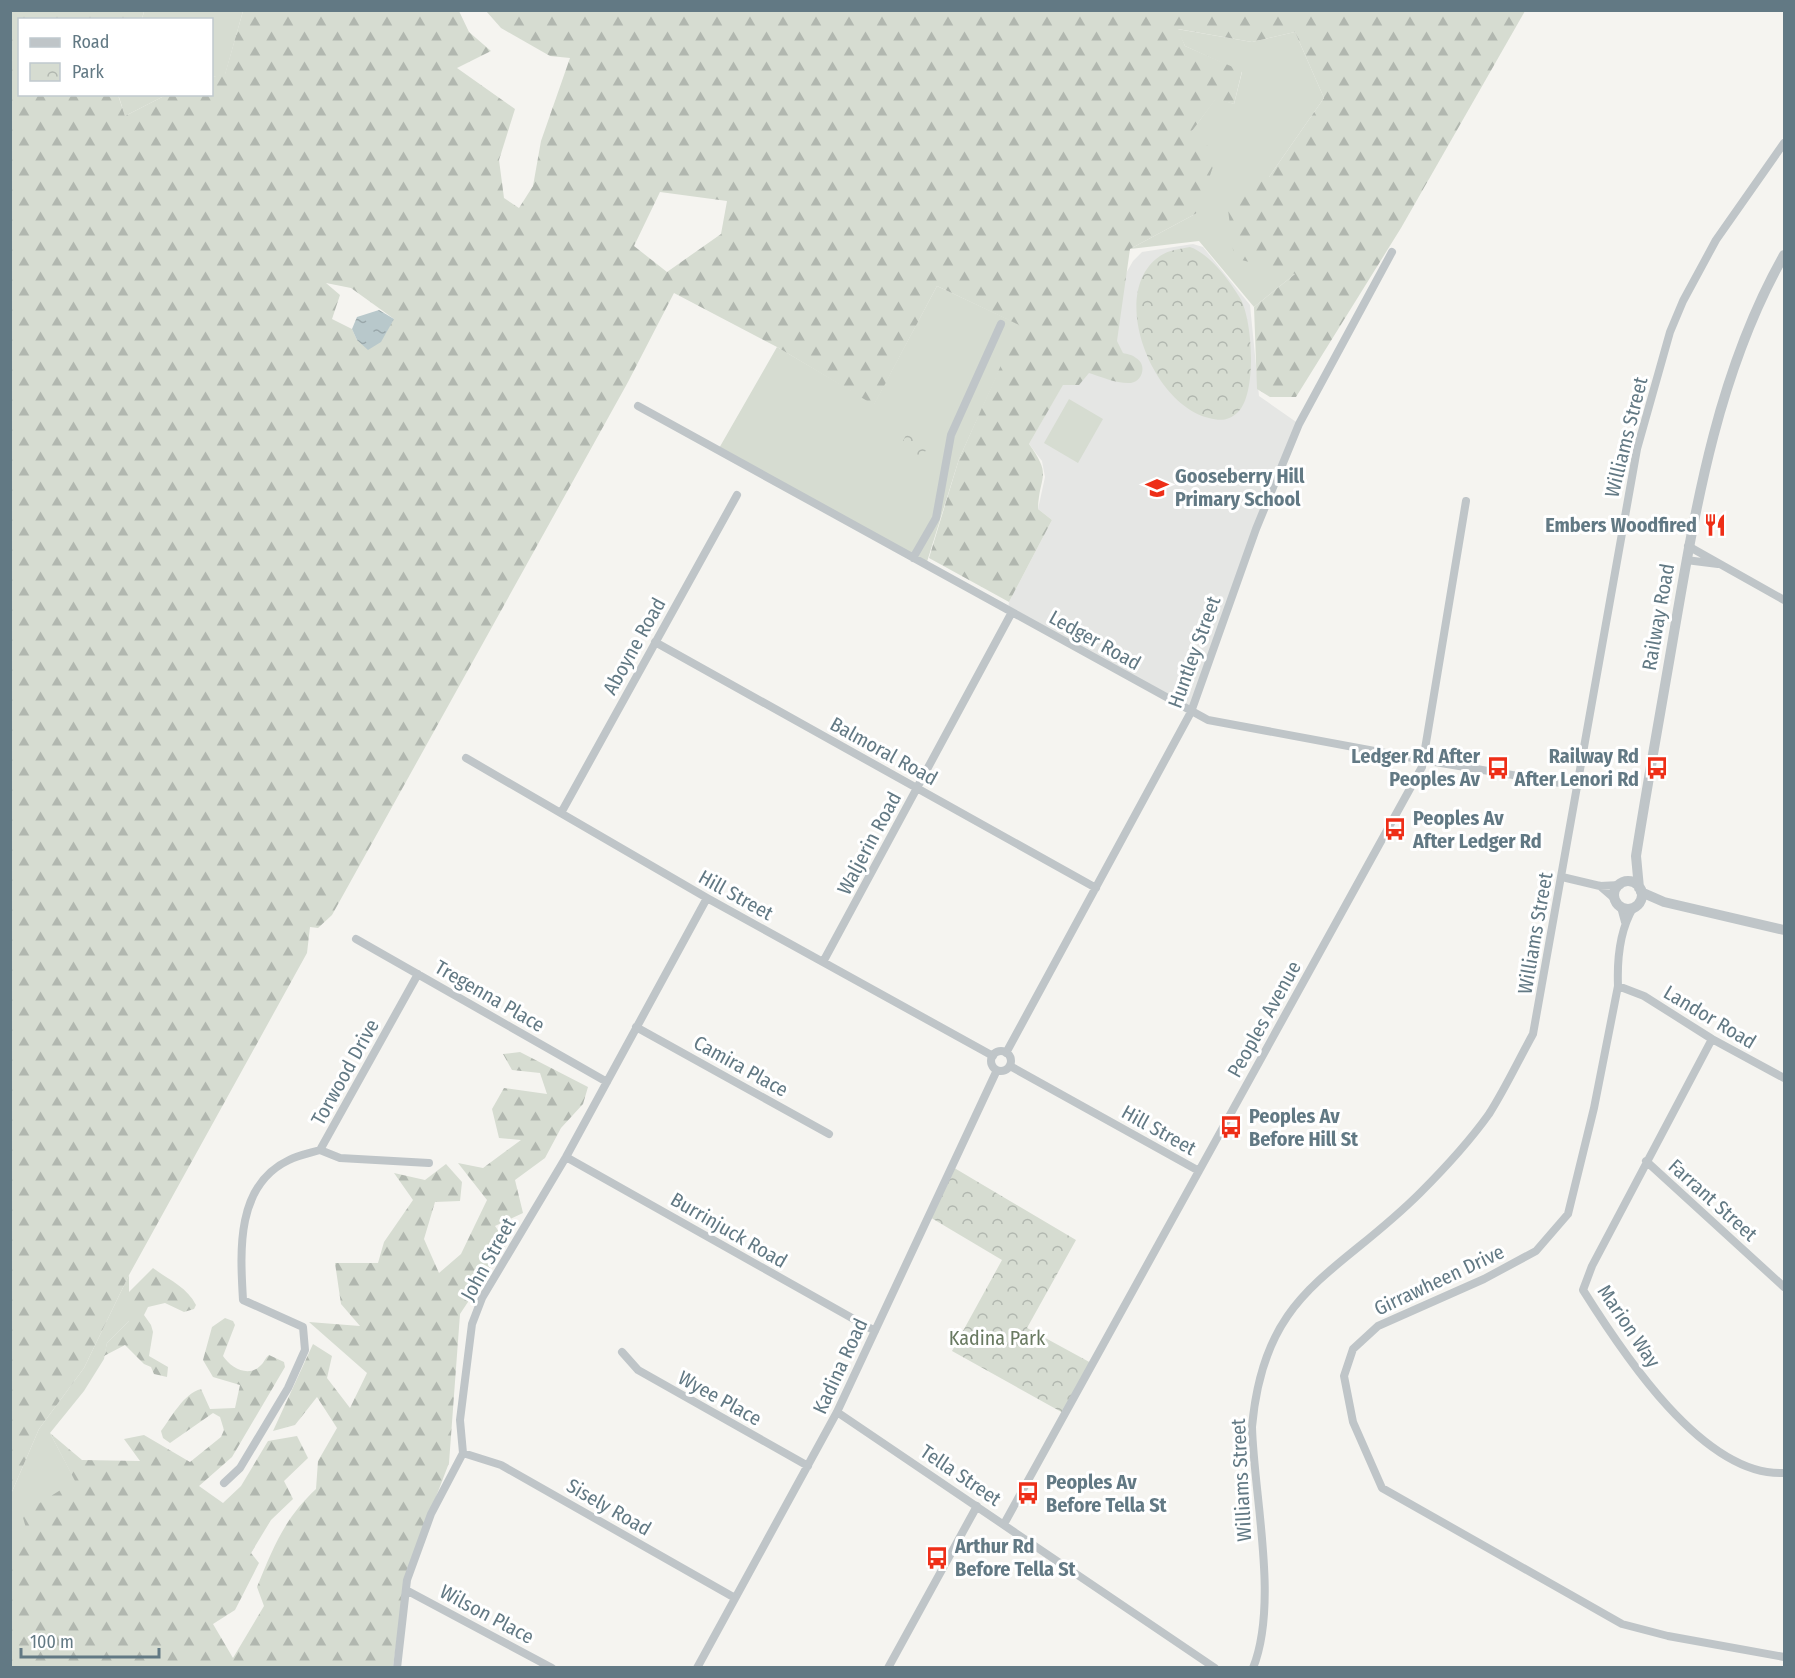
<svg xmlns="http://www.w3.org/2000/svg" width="1795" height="1678" font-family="'Fira Sans Condensed',sans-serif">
<defs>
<pattern id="forest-firs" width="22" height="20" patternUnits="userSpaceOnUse" patternTransform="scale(1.5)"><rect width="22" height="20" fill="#d6dcd1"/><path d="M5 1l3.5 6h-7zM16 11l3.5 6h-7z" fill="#b1b7af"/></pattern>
<pattern id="park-crowns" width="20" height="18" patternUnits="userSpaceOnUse" patternTransform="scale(1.5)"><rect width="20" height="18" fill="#d6dcd1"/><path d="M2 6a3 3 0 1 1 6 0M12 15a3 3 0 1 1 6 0" fill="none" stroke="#b1b7af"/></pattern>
<pattern id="water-ripples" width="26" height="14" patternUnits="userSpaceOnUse" patternTransform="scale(1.5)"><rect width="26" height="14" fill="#b8c8cb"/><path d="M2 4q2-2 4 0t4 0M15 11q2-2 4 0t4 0" fill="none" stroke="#99a7aa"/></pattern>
</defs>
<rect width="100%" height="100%" fill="#f5f4f0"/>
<path fill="#e5e6e4" d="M1193 244 1203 247 1250 305 1259 396 1299 424 1191 712 1008 610 1009 602 1052 520 1038 509 1045 477 1042 461 1029 444 1133 261 1142 252Z"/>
<path fill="#d6dcd1" d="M144 11H243L225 75 212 77V20H142Z
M1177 29 1252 42 1295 32 1324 98 1269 177 1295 274 1254 307 1199 241 1130 249 1197 213 1192 131 1216 98 1234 104 1242 72 1185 46Z
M118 94 166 95 125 116Z
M937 286 1020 325 959 459 926 565 718 450 777 347 874 404Z
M1069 399 1103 419 1078 463 1044 443Z
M129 1275V1321L107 1343 104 1359 84 1391 50 1433 77 1484 27 1528 11 1553V1494L39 1429 84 1368Z"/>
<path fill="url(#forest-firs)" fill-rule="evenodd" d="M11 11H144L142 19 20 20V94L118 95 125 116 166 95 212 94V77L225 74 243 11H459L469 32 491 51 457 68 515 109 499 160 504 198 519 208 533 186 541 141 570 58 550 56 501 28 486 11H1525L1401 228 1296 397H1270L1257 389 1254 307 1295 274 1234 258 1227 201 1269 177 1324 98 1295 32 1252 42 1178 29 1185 46 1242 71 1234 104 1216 99 1192 131 1217 155 1197 213 1130 249 1117 341 1123 353C1127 354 1133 355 1136 358 1147 364 1143 381 1131 383 1117 384 1102 377 1089 373L1079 385H1063L1029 444C1053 477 1039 475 1038 509L1052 520 1009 602 929 558 959 459 1019 325 937 286 874 405 777 347 674 293 628 382 332 915 318 928 310 927 307 953 129 1275 84 1368 39 1429 11 1494ZM660 192 727 201 721 234 667 272 634 246ZM326 283 351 288 394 319 357 340 352 329 332 319 340 295Z
M520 1052 588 1087 583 1104 561 1128 545 1158 515 1180 523 1213 495 1226 507 1243 460 1314 449 1463 406 1575 393 1667H11L10 1553 26 1528 22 1514 75 1481 50 1433 82 1460 140 1461 124 1439 144 1435 190 1462 221 1437 224 1430 220 1417 213 1413 170 1443 163 1438 161 1431C171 1418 184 1393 201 1389L210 1409 235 1408 240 1385 213 1377 203 1360 212 1327 225 1318 233 1321 235 1325 223 1356C230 1367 248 1378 260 1366 264 1363 265 1358 269 1355L284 1362 285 1367 232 1457 199 1486 223 1503 241 1486 268 1441 297 1436 308 1458 284 1481 293 1499 271 1520 251 1553 259 1563 235 1610 213 1624 233 1658 264 1606 257 1587C273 1548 284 1519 316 1489L318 1461 337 1428 317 1397 295 1425 273 1431 313 1344 332 1356 327 1378 350 1408 367 1373 309 1322 360 1326 341 1304 335 1263H378L384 1242 413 1200 394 1173 425 1180 446 1164 462 1182 460 1201 435 1202 424 1239 439 1273 461 1254 487 1200 458 1163 483 1168 521 1140 499 1138 492 1109 504 1088 547 1094 540 1073 512 1070 503 1054Z
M153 1268C169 1280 187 1287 196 1305L194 1309 184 1312 165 1303 148 1307 144 1315 151 1325 153 1332 149 1356 168 1367 167 1377 154 1374 151 1367 144 1364 125 1345 104 1356 107 1343 129 1321V1292Z"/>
<path fill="url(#park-crowns)" d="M1190 247C1210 254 1229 280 1240 298 1253 320 1257 394 1238 412 1229 421 1220 421 1209 418 1152 405 1107 292 1160 256 1169 250 1179 249 1190 247Z
M906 425 932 439 920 461 904 452 903 441 907 433 902 431Z
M951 1166 1076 1240 1027 1328 1093 1364 1065 1414 952 1351 1002 1260 928 1216Z"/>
<path fill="url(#water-ripples)" d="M379 310 394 319 381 342 368 350 357 340 352 329 357 317Z"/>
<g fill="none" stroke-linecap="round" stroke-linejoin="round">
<path stroke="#bfc5c8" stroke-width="8" d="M638 406 1208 720 1423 760 1578 786
M1688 546 1784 600
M913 558 936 518 951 435 1001 324
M1686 560 1718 564
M655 642 1096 888
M466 758 707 898 993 1056
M561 813 737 495
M1562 877 1600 886 1620 885
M1600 886 1615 899
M1621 907 1625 922
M1633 908C1620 930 1617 960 1618 986L1594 1108 1568 1214 1536 1251 1484 1279 1378 1326 1353 1349 1344 1376 1353 1422 1382 1488 1622 1624 1668 1636 1784 1657
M356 939 607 1082
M823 962 1012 612
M1618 986 1644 996 1712 1039 1784 1078
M636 1027 829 1134
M1712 1039 1592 1266 1583 1290C1622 1352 1703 1477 1784 1473
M991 1061a10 10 0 1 1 20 0a10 10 0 1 1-20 0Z
M1006 1053 1191 712 1256 529 1299 424 1392 252
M1010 1066 1199 1171
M320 1150 340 1158 429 1163
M566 1157 875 1331
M1646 1161 1784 1287
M622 1352 638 1370 808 1466
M837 1412 1215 1668
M463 1453 501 1465 735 1598
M224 1483 240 1468 288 1388 305 1350 303 1327 243 1300C240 1250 236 1185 289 1160 299 1155 310 1153 320 1150L418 974
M1004 1524 1422 767 1466 501
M406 1590 552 1668
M397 1668 407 1580 431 1514 463 1453 460 1420 472 1324 482 1298 566 1157 707 898
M697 1668 837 1412 997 1070
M888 1668 977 1506
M1253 1668C1279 1603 1254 1497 1252 1427 1264 1290 1336 1277 1420 1193 1445 1168 1469 1142 1489 1114 1505 1089 1518 1061 1533 1034L1637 449 1670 332 1683 301 1716 240 1784 143"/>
<path stroke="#bfc5c8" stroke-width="10" d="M1614 895a14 14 0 1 1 28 0a14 14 0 1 1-28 0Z
M1639 888 1636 856C1648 780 1662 704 1675 627 1697 499 1719 370 1784 255
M1641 892 1664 902 1784 930"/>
</g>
<defs>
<g id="school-bare" transform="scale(1.8)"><path d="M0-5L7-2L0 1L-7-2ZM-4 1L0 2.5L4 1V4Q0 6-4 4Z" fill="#ee2e17" stroke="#fff" stroke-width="2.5" paint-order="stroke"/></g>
<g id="restaurant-bare" transform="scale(1.8)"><path d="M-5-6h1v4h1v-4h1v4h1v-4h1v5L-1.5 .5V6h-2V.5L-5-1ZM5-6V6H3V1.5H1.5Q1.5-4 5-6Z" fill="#ee2e17" stroke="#fff" stroke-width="2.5" paint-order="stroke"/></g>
<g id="bus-bare" transform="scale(1.8)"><path d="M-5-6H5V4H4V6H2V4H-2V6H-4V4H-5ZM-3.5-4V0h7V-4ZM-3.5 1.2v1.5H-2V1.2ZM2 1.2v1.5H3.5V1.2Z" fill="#ee2e17" stroke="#fff" stroke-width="2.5" paint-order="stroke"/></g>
</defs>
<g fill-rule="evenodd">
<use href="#school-bare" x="1157" y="488"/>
<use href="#restaurant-bare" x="1715" y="525"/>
<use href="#bus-bare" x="1498" y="768"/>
<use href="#bus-bare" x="1657" y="768"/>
<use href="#bus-bare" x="1395" y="829"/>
<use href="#bus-bare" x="1231" y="1127"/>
<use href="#bus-bare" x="1028" y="1493"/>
<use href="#bus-bare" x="937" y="1558"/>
</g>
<g text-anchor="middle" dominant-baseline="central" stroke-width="6" stroke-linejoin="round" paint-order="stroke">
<g font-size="20" fill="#627984" stroke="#fff">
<text transform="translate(1626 437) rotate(-76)">Williams Street</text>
<text transform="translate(1658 617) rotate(-80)">Railway Road</text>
<text transform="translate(1095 640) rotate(29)">Ledger Road</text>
<text transform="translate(634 646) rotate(-61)">Aboyne Road</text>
<text transform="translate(1194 652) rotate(-70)">Huntley Street</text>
<text transform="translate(884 751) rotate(29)">Balmoral Road</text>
<text transform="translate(869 843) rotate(-62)">Waljerin Road</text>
<text transform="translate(736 895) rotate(29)">Hill Street</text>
<text transform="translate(1535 933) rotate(-80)">Williams Street</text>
<text transform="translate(490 996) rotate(30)">Tregenna Place</text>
<text transform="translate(1710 1017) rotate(31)">Landor Road</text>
<text transform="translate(1264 1019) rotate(-61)">Peoples Avenue</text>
<text transform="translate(741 1066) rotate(29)">Camira Place</text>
<text transform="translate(345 1072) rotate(-61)">Torwood Drive</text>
<text transform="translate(1159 1130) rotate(29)">Hill Street</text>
<text transform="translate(1713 1200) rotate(42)">Farrant Street</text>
<text transform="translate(729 1230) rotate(30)">Burrinjuck Road</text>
<text transform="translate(488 1259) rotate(-61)">John Street</text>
<text transform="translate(1439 1280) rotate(-25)">Girrawheen Drive</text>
<text transform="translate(1629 1326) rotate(56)">Marion Way</text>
<text transform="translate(840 1366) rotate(-65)">Kadina Road</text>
<text transform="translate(720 1398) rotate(29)">Wyee Place</text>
<text transform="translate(961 1475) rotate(34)">Tella Street</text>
<text transform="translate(1241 1480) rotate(-93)">Williams Street</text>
<text transform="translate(609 1507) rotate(30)">Sisely Road</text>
<text transform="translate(487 1614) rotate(28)">Wilson Place</text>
</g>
<g font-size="20" font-weight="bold" fill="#627984" stroke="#fff" text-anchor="start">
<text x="1175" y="476">Gooseberry Hill<tspan x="1175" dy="23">Primary School</tspan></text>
<text x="1697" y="525" text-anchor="end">Embers Woodfired</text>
<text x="1480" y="756" text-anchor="end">Ledger Rd After<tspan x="1480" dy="23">Peoples Av</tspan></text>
<text x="1639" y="756" text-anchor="end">Railway Rd<tspan x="1639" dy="23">After Lenori Rd</tspan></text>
<text x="1413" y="818">Peoples Av<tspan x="1413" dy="23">After Ledger Rd</tspan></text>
<text x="1249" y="1116">Peoples Av<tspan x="1249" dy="23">Before Hill St</tspan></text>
<text x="1046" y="1482">Peoples Av<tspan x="1046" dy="23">Before Tella St</tspan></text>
<text x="955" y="1546">Arthur Rd<tspan x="955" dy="23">Before Tella St</tspan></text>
</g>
<g font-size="20" fill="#697a61" stroke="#fff">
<text x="997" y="1338">Kadina Park</text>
</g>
</g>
<rect width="1795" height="1678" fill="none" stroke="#627984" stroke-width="24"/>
<rect x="18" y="18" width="195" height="78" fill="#ffffff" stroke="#c0c9ce" stroke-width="1.5"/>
<rect x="30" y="38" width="30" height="9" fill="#bfc5c8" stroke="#c0c9ce" stroke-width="1.5"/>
<text x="72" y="48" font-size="18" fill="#627984">Road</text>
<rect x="30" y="63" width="30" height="18" fill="url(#park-crowns)" stroke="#c0c9ce" stroke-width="1.5"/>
<text x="72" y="78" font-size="18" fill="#627984">Park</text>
<path d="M21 1648v9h138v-9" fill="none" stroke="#627984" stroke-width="3"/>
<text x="30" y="1648" font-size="18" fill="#627984" stroke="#ffffff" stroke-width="4.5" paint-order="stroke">100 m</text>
</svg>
